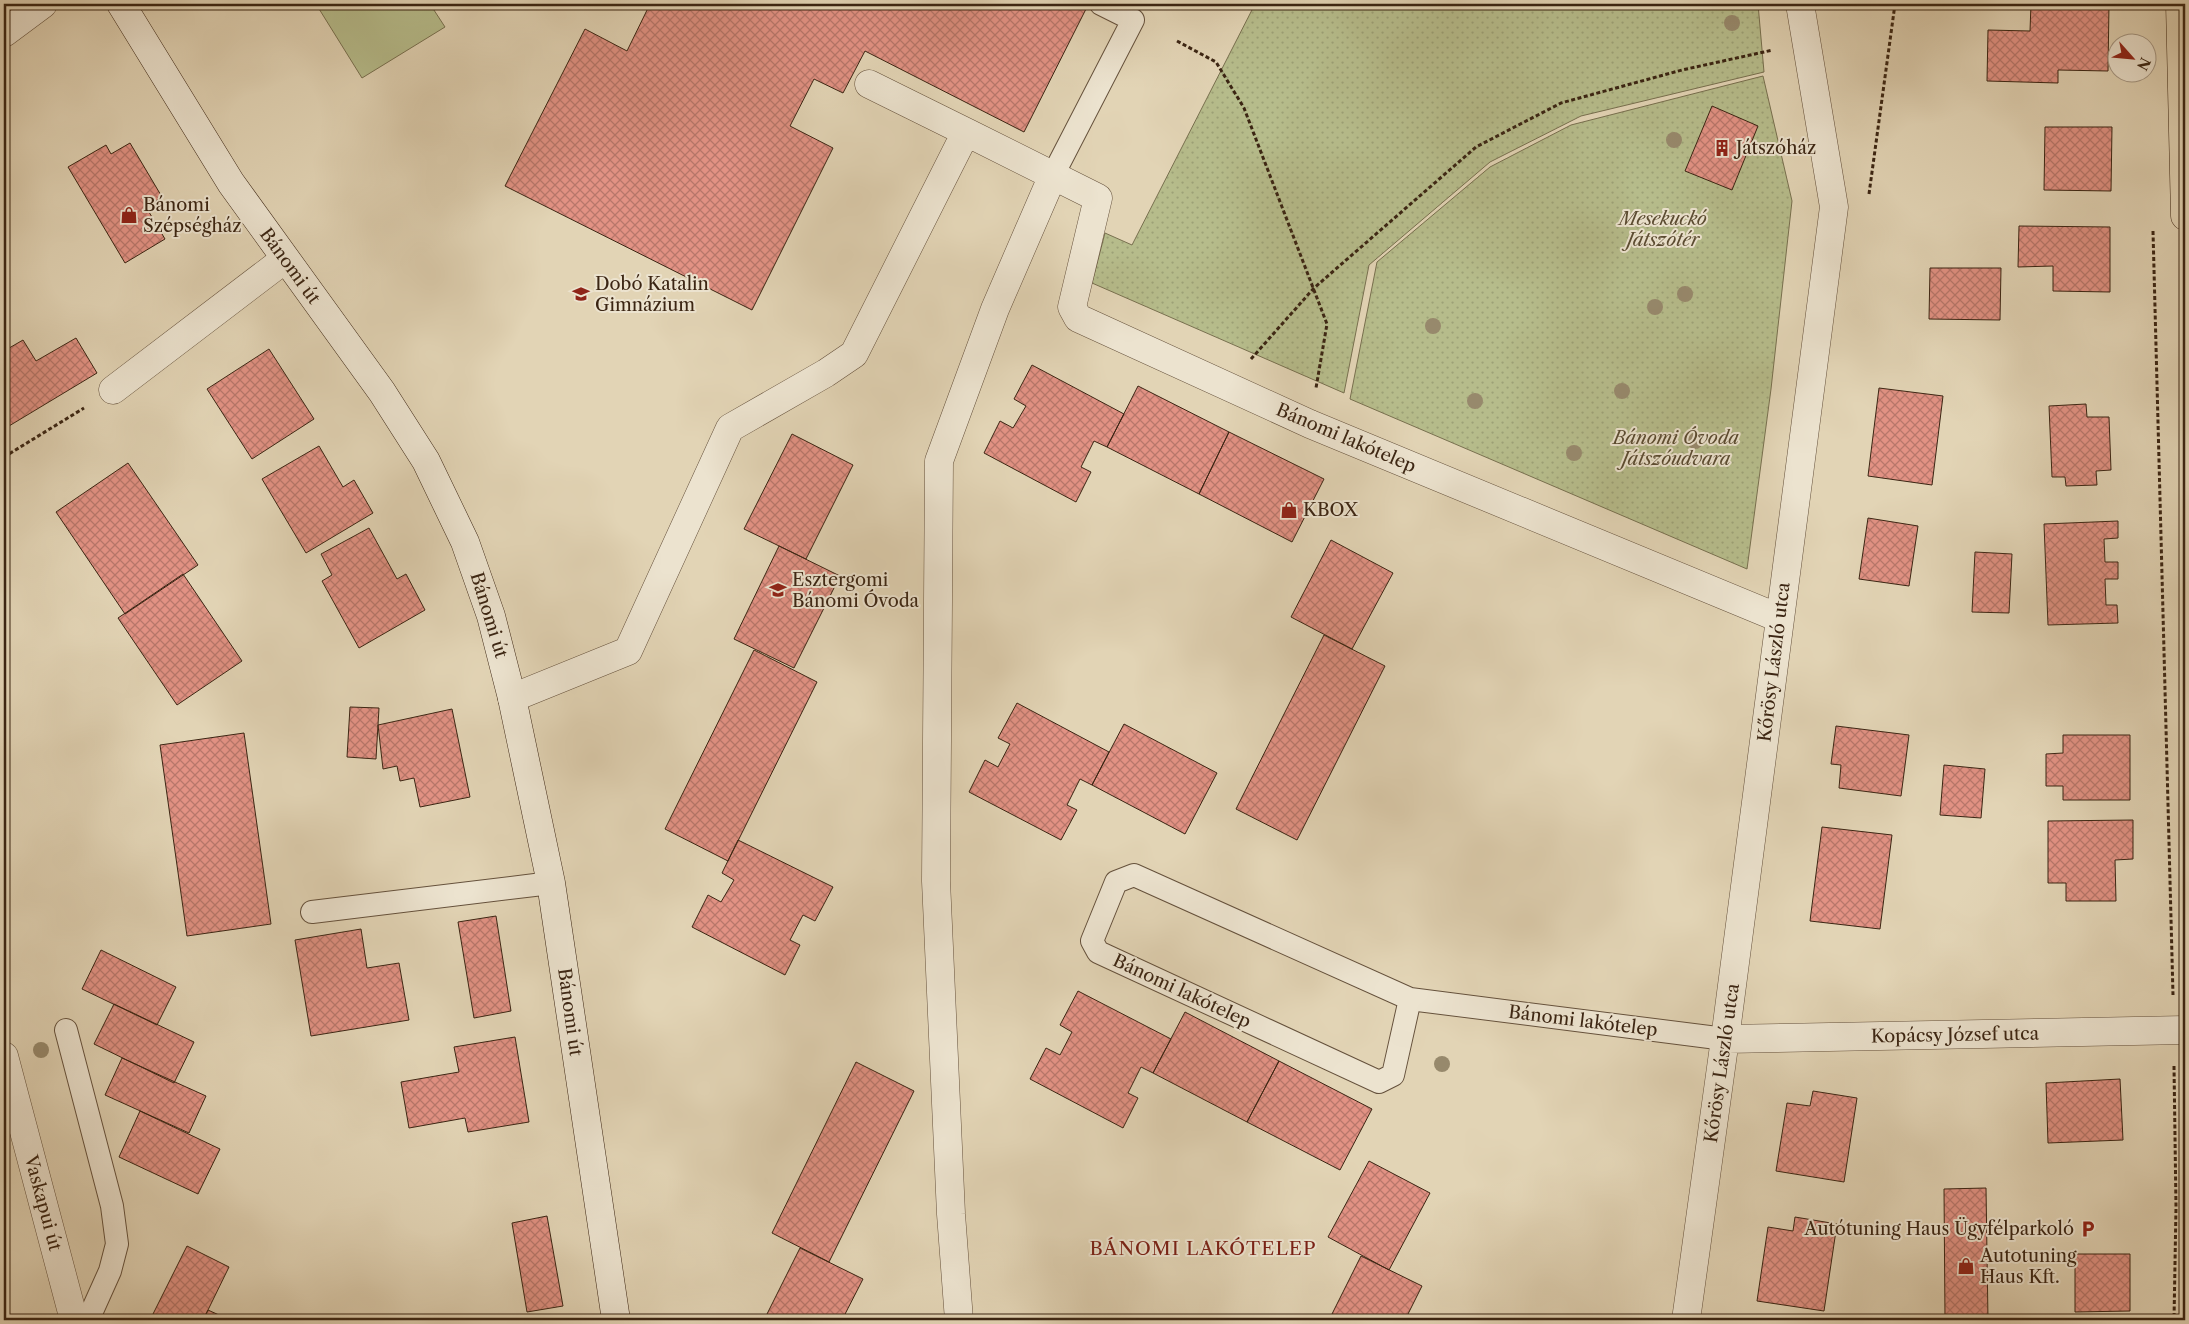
<svg xmlns="http://www.w3.org/2000/svg" width="2189" height="1324" font-family="'Libre Caslon Text',serif">
<defs>
<pattern id="grass-dots" width="8" height="8" patternUnits="userSpaceOnUse" patternTransform="scale(1.25)"><rect width="8" height="8" fill="#b6bc8b"/><path d="M2 2h.1M6 6h.1" fill="none" stroke="#9da177" stroke-width="1.8" stroke-linecap="round"/></pattern>
<pattern id="building-cross-hatch" width="8" height="8" patternUnits="userSpaceOnUse" patternTransform="scale(1.25)"><rect width="8" height="8" fill="#e29284"/><path d="M0 0l8 8M0 8l8-8" fill="none" stroke="#b8776b"/></pattern>
</defs>
<rect width="100%" height="100%" fill="#e2d4b5"/>
<filter id="stains"><feTurbulence type="fractalNoise" baseFrequency=".004" numOctaves="4"/><feColorMatrix values="0 0 0 0 .2 0 0 0 0 .09 0 0 0 0 .02 0 0 0 .5 -.17"/></filter>
<radialGradient id="worn" r=".72"><stop offset=".6" stop-color="#630" stop-opacity="0"/><stop offset="1" stop-color="#630" stop-opacity=".3"/></radialGradient>
<path fill="url(#grass-dots)" stroke="#78704f" d="M1255 4H1758L1764 72 1581 116 1490 162 1369 265 1344 393 1092 283 1105 233 1132 245Z
M1763 76 1792 201 1771 389 1747 569 1350 399 1377 262 1490 167 1571 125Z"/>
<path fill="#b6bc8b" stroke="#78704f" d="M316 4H430L445 27 362 78Z"/>
<path fill="url(#building-cross-hatch)" stroke="#3b2513" d="M650 4H1087L1088 5 1024 132 865 51 843 93 814 79 790 126 833 148 752 310 505 186 585 29 627 51Z
M2031 4H2109L2108 71 2058 70V83L1987 81 1988 30 2030 31Z
M1712 106 1758 126 1732 190 1685 171Z
M2045 127H2112L2111 191 2044 190Z
M130 143 162 197 146 207 165 239 125 263 68 167 106 145 111 154Z
M2019 226 2110 227V292L2053 291V266L2018 267Z
M1930 268H2001L2000 320 1929 319Z
M76 338 97 373 4 429V351L23 340 36 361Z
M269 349 314 419 252 459 207 389Z
M1032 365 1124 414 1107 447 1094 441 1081 467 1091 472 1076 502 984 453 1000 421 1013 428 1026 406 1014 399Z
M1138 386 1229 432 1199 494 1107 447Z
M1879 388 1943 396 1932 485 1868 476Z
M2086 404 2087 417H2109L2111 470 2096 471 2097 485 2066 486 2065 477H2052L2049 406Z
M1229 432 1324 479 1292 542 1199 494Z
M792 434 853 465 806 559 744 529Z
M319 446 343 487 354 480 373 513 306 553 262 479Z
M128 463 198 565 125 614 56 512Z
M1868 518 1918 526 1909 586 1859 579Z
M2118 521V538L2104 539 2105 562H2118V579H2105L2106 605H2117L2118 623 2048 625 2044 524Z
M369 528 397 579 406 574 425 610 359 648 322 581 332 575 321 554Z
M1331 540 1393 573 1352 649 1291 617Z
M779 546 840 576 794 668 734 639Z
M1975 552 2012 554 2009 613 1972 612Z
M183 574 242 661 177 705 118 618Z
M1324 635 1385 666 1297 840 1236 809Z
M754 650 817 682 728 861 665 829Z
M1017 703 1109 752 1092 785 1080 779 1067 805 1077 810 1061 840 969 792 985 760 998 767 1010 744 998 738Z
M350 707 379 708 376 759 347 757Z
M452 709 470 797 420 807 414 778 400 781 397 766 383 769 378 725Z
M1124 724 1217 773 1185 834 1092 785Z
M1836 726 1909 735 1901 796 1839 788 1841 765 1831 764Z
M244 733 271 924 187 936 160 745Z
M2063 735H2130V800H2063V786H2046V754L2063 753Z
M1944 765 1985 769 1981 818 1940 815Z
M2133 820V859L2115 860 2116 901H2066V883H2048V821Z
M1822 827 1892 835 1880 929 1810 921Z
M738 840 833 887 815 921 803 915 790 940 800 945 785 975 692 927 708 895 721 902 734 880 722 873Z
M496 916 511 1011 474 1018 458 922Z
M361 929 367 968 399 963 409 1020 311 1036 295 940Z
M101 950 176 987 157 1025 82 989Z
M1078 991 1171 1039 1153 1073 1141 1067 1128 1093 1138 1098 1123 1128 1030 1079 1046 1048 1060 1055 1072 1032 1060 1025Z
M114 1004 194 1042 174 1083 94 1044Z
M1185 1012 1279 1061 1247 1122 1153 1073Z
M515 1037 529 1122 468 1132 465 1118 409 1128 401 1082 459 1072 454 1047Z
M122 1058 206 1096 189 1133 105 1095Z
M1279 1061 1372 1109 1340 1170 1247 1122Z
M856 1062 914 1091 829 1262 772 1233Z
M2120 1079 2123 1140 2048 1143 2046 1083Z
M1813 1091 1857 1098 1844 1182 1776 1171 1787 1103 1810 1106Z
M140 1111 220 1149 198 1194 119 1157Z
M1369 1161 1430 1193 1389 1270 1328 1237Z
M1986 1188 1988 1320H1945L1944 1189Z
M547 1216 563 1306 527 1312 512 1223Z
M1795 1217 1837 1224 1824 1311 1757 1301 1768 1227 1793 1231Z
M187 1246 229 1267 208 1310 203 1320H150Z
M800 1248 863 1279 842 1320H764Z
M2075 1254H2130V1311L2075 1312Z
M1361 1256 1422 1286 1405 1320H1329Z
M208 1310 230 1320H203Z"/>
<g fill="none" stroke-linecap="round" stroke-linejoin="round">
<g stroke="#65513c" stroke-width="24">
<path id="lane" d="M1053 175 1133 20 1101 4
M312 912 551 883
M1410 999 1393 1075 1379 1082 1098 952 1092 941 1116 882 1134 875 1410 999 1725 1039
M66 1030 112 1206 117 1244 110 1271 88 1320"/>
</g>
<g stroke="#65513c" stroke-width="29">
<path id="street" d="M4 33 43 4
M869 84 966 132
M113 390 285 259
M512 698 628 651 730 428 826 373 854 354 966 132 1098 198 1072 307 1078 318 1310 424 1779 618
M1725 1039 2185 1030
M4 1056 74 1320
M959 1320 951 1214 936 881 939 461 995 309 1053 175
M1686 1320 1725 1039 1834 207 1800 4"/>
</g>
<g stroke="#3b2513" stroke-width="29">
<path id="secondary" d="M121 4 231 183 382 392 426 461 465 542 491 616 512 698 551 883 616 1320"/>
</g>
<g stroke="#3b2513" stroke-width="29">
<path id="primary" d="M2180 4 2185 216"/>
</g>
<path stroke="#3b2513" stroke-width="3" stroke-dasharray="4 2.5" stroke-linecap="butt" d="M1177 41 1216 62 1244 108 1327 324 1316 388
M1869 194 1895 4
M2153 231 2173 995
M1251 359 1314 288 1476 147 1561 103 1682 70 1773 50
M4 457 84 408
M2174 1066 2176 1207 2174 1320"/>
<use href="#lane" stroke="#ece3cf" stroke-width="22"/>
<use href="#street" stroke="#ece3cf" stroke-width="28"/>
<use href="#secondary" stroke="#ece3cf" stroke-width="28"/>
<use href="#primary" stroke="#e2d4b5" stroke-width="28"/>
</g>
<g fill="#97896c">
<circle cx="1732" cy="23" r="8"/>
<circle cx="1674" cy="140" r="8"/>
<circle cx="1685" cy="294" r="8"/>
<circle cx="1655" cy="307" r="8"/>
<circle cx="1433" cy="326" r="8"/>
<circle cx="1622" cy="391" r="8"/>
<circle cx="1475" cy="401" r="8"/>
<circle cx="1695" cy="441" r="8"/>
<circle cx="1574" cy="453" r="8"/>
<circle cx="41" cy="1050" r="8"/>
<circle cx="1442" cy="1064" r="8"/>
</g>
<defs>
<g id="building-bare" transform="scale(1.35)"><path d="M-4-6H4V6H1V3H-1V6H-4ZM-2.5-4.3h1.7v1.8h-1.7ZM.8-4.3h1.7v1.8H.8ZM-2.5-1h1.7V.8h-1.7ZM.8-1h1.7V.8H.8Z" fill="#8f2418" stroke="#ece3cf" stroke-width="2.5" paint-order="stroke"/></g>
<g id="shop-bare" transform="scale(1.35)"><path d="M-5-2.5h2.3a2.7 3.5 0 0 1 5.4 0H5L5.5 6h-11ZM-1.5-2.5h3a1.5 2.3 0 0 0-3 0Z" fill="#8f2418" stroke="#ece3cf" stroke-width="2.5" paint-order="stroke"/></g>
<g id="school-bare" transform="scale(1.35)"><path d="M0-5L7-2L0 1L-7-2ZM-4 1L0 2.5L4 1V4Q0 6-4 4Z" fill="#8f2418" stroke="#ece3cf" stroke-width="2.5" paint-order="stroke"/></g>
<g id="parking-bare" transform="scale(1.35)"><path d="M-3.5-5.5H1a3.5 3.5 0 0 1 0 7H-1V5.5H-3.5ZM-1-3.4V-.6H.8a1.4 1.4 0 0 0 0-2.8Z" fill="#8f2418" stroke="#ece3cf" stroke-width="2.5" paint-order="stroke"/></g>
</defs>
<g fill-rule="evenodd">
<use href="#building-bare" x="1722" y="148"/>
<use href="#shop-bare" x="129" y="215"/>
<use href="#school-bare" x="581" y="294"/>
<use href="#shop-bare" x="1289" y="510"/>
<use href="#school-bare" x="778" y="590"/>
<use href="#parking-bare" x="2088" y="1229"/>
<use href="#shop-bare" x="1966" y="1266"/>
</g>
<g text-anchor="middle" dominant-baseline="central" stroke-width="4" stroke-linejoin="round" paint-order="stroke">
<g font-size="18" fill="#3b2513" stroke="#ece3cf" text-anchor="start">
<text x="1736" y="148">Játszóház</text>
<text x="143" y="205">Bánomi<tspan x="143" dy="21">Szépségház</tspan></text>
<text x="595" y="284">Dobó Katalin<tspan x="595" dy="21">Gimnázium</tspan></text>
<text x="1303" y="510">KBOX</text>
<text x="792" y="580">Esztergomi<tspan x="792" dy="21">Bánomi Óvoda</tspan></text>
<text x="2074" y="1229" text-anchor="end">Autótuning Haus Ügyfélparkoló</text>
<text x="1980" y="1256">Autotuning<tspan x="1980" dy="21">Haus Kft.</tspan></text>
</g>
<g font-size="18" font-style="italic" fill="#5a4b31" stroke="#ece3cf">
<text x="1663" y="219">Mesekuckó<tspan x="1663" dy="21">Játszótér</tspan></text>
<text x="1676" y="438">Bánomi Óvoda<tspan x="1676" dy="21">Játszóudvara</tspan></text>
</g>
<g font-size="18" fill="#3b2513" stroke="#ece3cf">
<text transform="translate(290 266) rotate(54)">Bánomi út</text>
<text transform="translate(1346 438) rotate(23)">Bánomi lakótelep</text>
<text transform="translate(489 615) rotate(73)">Bánomi út</text>
<text transform="translate(1774 662) rotate(-83)">Kőrösy László utca</text>
<text transform="translate(1182 991) rotate(25)">Bánomi lakótelep</text>
<text transform="translate(570 1012) rotate(82)">Bánomi út</text>
<text transform="translate(1583 1021) rotate(7)">Bánomi lakótelep</text>
<text transform="translate(1955 1035) rotate(-1)">Kopácsy József utca</text>
<text transform="translate(1722 1063) rotate(-82)">Kőrösy László utca</text>
<text transform="translate(43 1203) rotate(75)">Vaskapui út</text>
</g>
<g font-size="19" letter-spacing="1" fill="#7a1f14" stroke="#ece3cf">
<text x="1203" y="1248">BÁNOMI LAKÓTELEP</text>
</g>
</g>
<rect width="2189" height="1324" fill="none" stroke="#e2d4b5" stroke-width="20"/>
<rect x="5" y="5" width="2179" height="1314" fill="none" stroke="#3b2513" stroke-width="2.5"/>
<rect x="10" y="10" width="2169" height="1304" fill="none" stroke="#3b2513"/>
<g transform="translate(2132 58) rotate(117)"><circle r="24" fill="#ece3cf" stroke="#a59784"/>
<path d="M0-4L9 19L0 12L-9 19Z" fill="#8f2418"/>
<text y="-8" font-size="14" font-weight="bold" text-anchor="middle" fill="#3b2513">N</text>
</g>
<rect width="100%" height="100%" filter="url(#stains)"/>
<rect width="100%" height="100%" fill="url(#worn)"/>
</svg>
